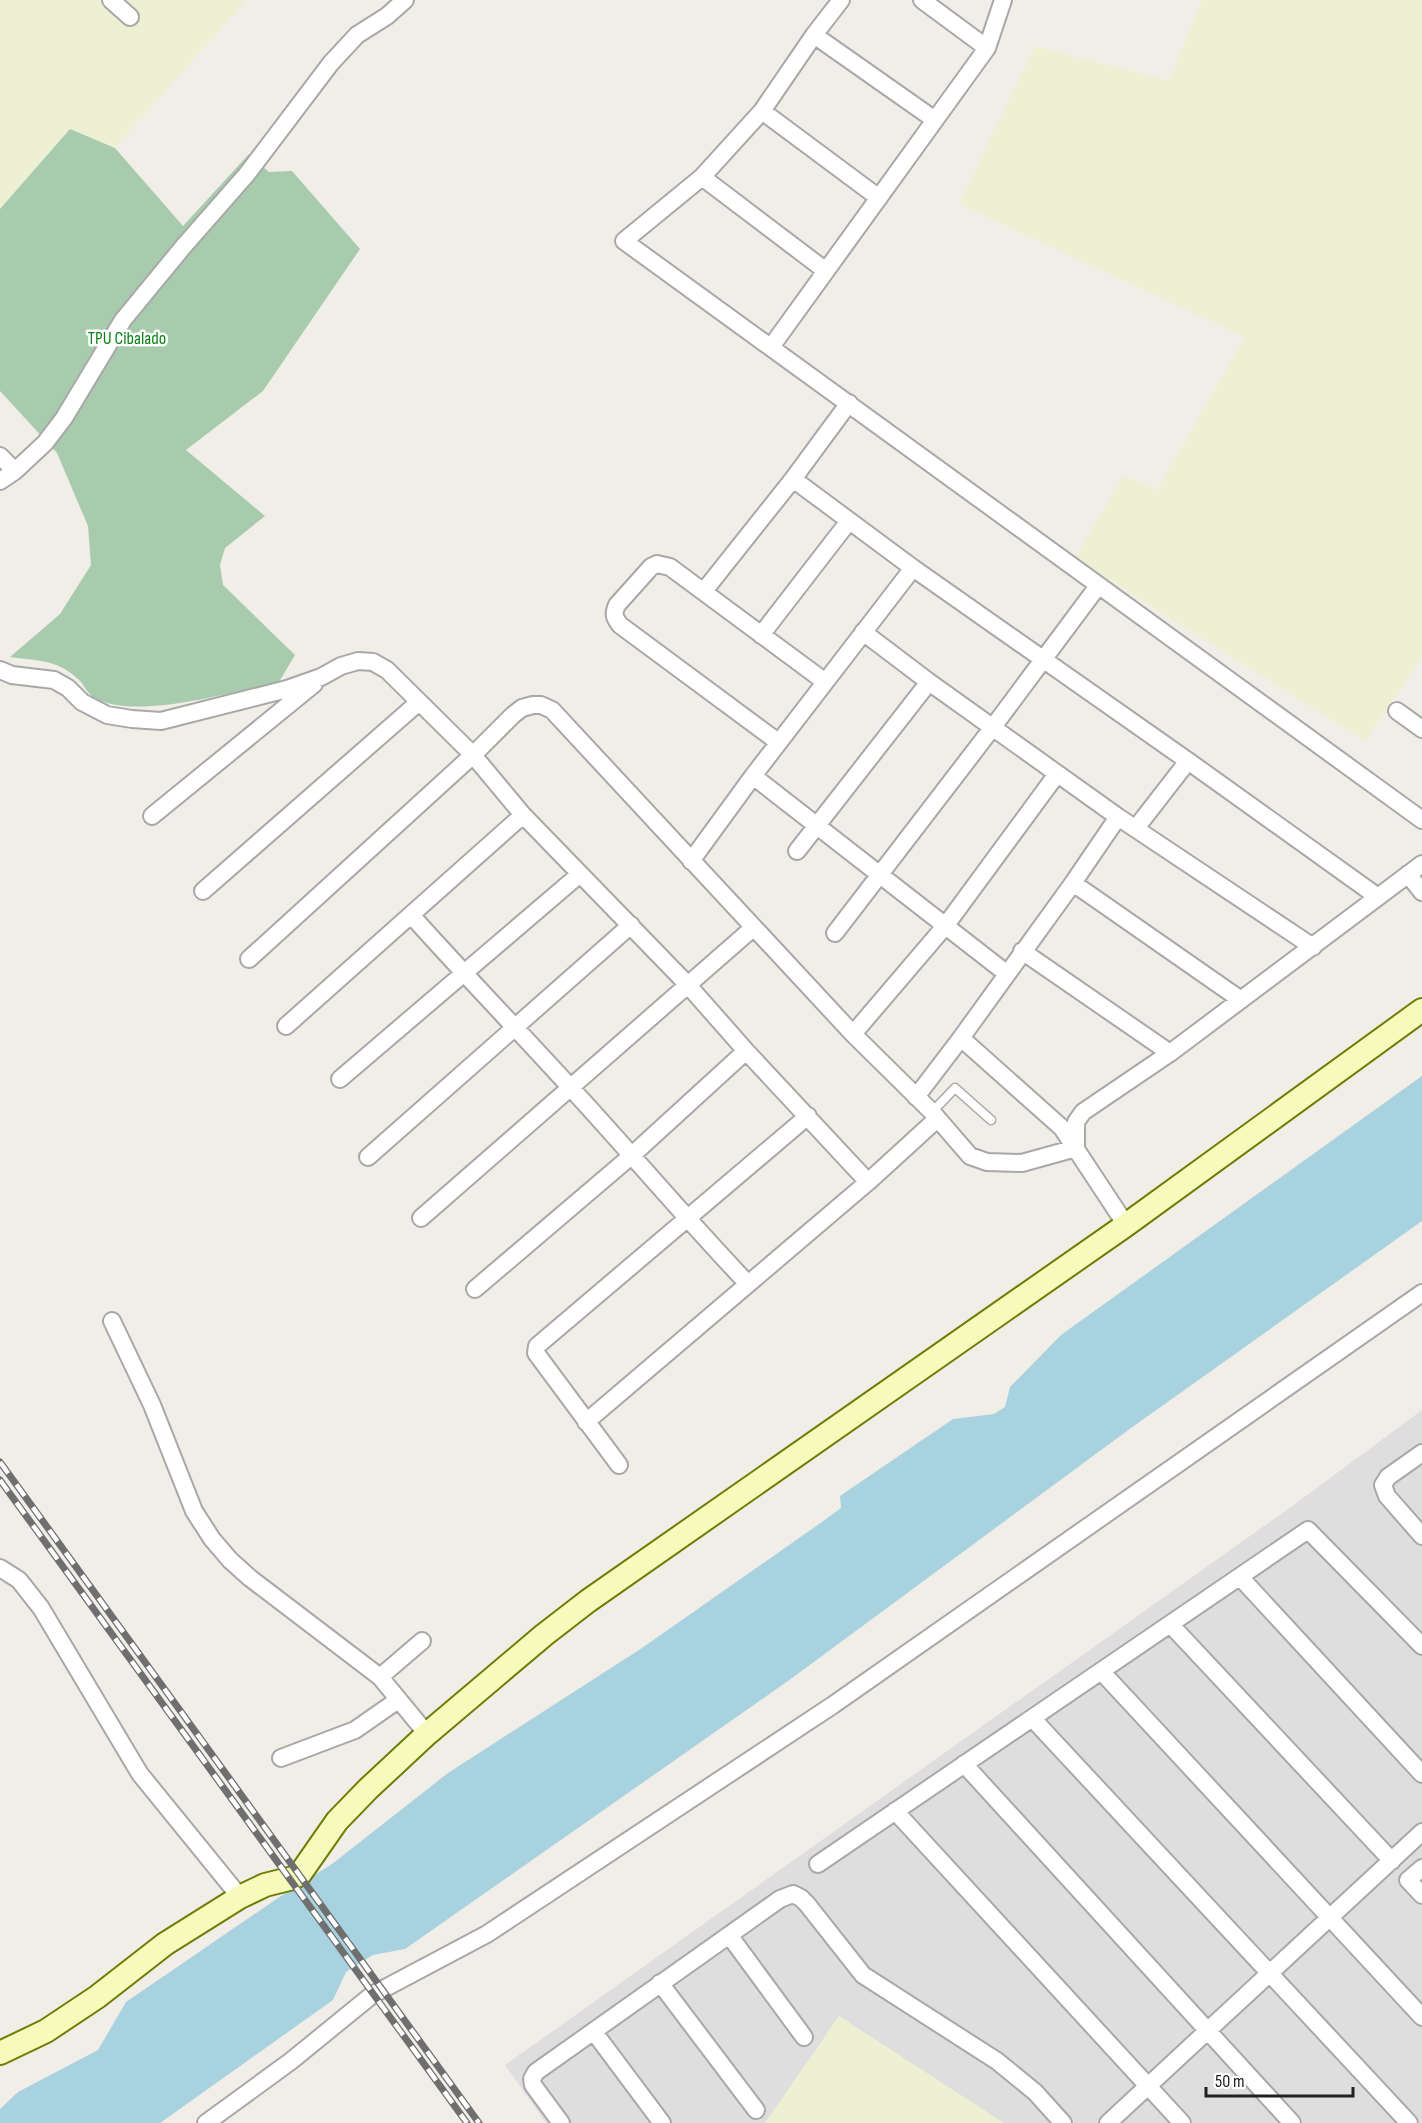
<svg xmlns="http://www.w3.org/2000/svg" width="1422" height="2123" font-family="'Sofia Sans Condensed',sans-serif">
<rect width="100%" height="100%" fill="#f1eee8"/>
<path fill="#dfdede" d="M1422 1410V2123H546L505 2065 1291 1507Z"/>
<path fill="#edf0d3" d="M0 0H246L115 148 70 129 0 209Z
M1202 0H1422V657L1365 741 1075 558 1123 476 1157 490 1245 337 959 204 1035 46 1169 81Z
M839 2016 1004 2123H765Z"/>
<path fill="#a8cbae" d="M70 129 115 148 183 226 249 154 269 172 292 171 360 249 263 391 186 450 265 516 225 548 220 565 223 585 295 655 279 682C235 691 132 722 93 697 87 693 84 684 78 679 57 659 37 661 10 657L60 614 91 565 88 526 57 453 0 391V209Z"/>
<path fill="#a8d2df" d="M1422 1076V1221L1131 1428 788 1681 405 1949 373 1955 346 1972 333 2000 160 2123H0V2109L18 2092 98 2050 126 2002 278 1898 332 1864 448 1773 642 1648 822 1522 841 1508 840 1496 953 1419 994 1414 1005 1407 1010 1387 1061 1335Z"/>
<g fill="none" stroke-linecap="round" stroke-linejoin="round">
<g stroke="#a8a8a8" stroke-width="11">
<path id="lane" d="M932 1112 955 1088 991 1120"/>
</g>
<g stroke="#a8a8a8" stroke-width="20">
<path id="street" d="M111 0 130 17
M841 0 814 35 762 111 702 177 624 241 1422 820
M922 0 987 48
M814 35 935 120
M762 111 879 198
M702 177 826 271
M771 347 987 48 1003 0
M0 456 15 471
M793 479 913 568 1188 761
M0 481 15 471 45 443 64 418 123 320 183 247 247 174 331 63 357 35 387 16 405 0
M704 591 793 479 849 403
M863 632 929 682 1118 817 1313 947
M761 635 849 521
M0 670 12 675 54 680 68 688 82 702 107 715 132 719 161 721 287 689 321 677 341 666 358 661 373 662 387 670 473 755 523 815 687 984 746 1051 868 1182
M1397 711 1422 729
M778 742 620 625C614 617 613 614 617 605L651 567 657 564 670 567 824 681
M753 776 1006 973
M152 816 314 684
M1118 817 1073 883 961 1038 1062 1128 1126 1225
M1136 828 1188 761 1378 897
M797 851 929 682
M691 861 753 776 913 568
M1408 874 1422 892
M1073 883 1241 1000
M203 891 419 702
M412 916C464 974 518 1030 570 1087 630 1152 687 1220 748 1284
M835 933 993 727 1098 586
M1022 951 1170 1053
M249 959 473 755 513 715 522 708 533 705H541L552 710 853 1034 932 1112 970 1156 987 1162 1022 1163 1076 1148V1122L1083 1112 1170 1053 1422 864
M286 1026 523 815
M853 1034 946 925 1057 774
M340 1079 580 874
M916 1097 961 1038
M368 1157 631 925
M421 1218 753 928
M475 1289 630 1157 746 1051
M112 1321 152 1405 194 1511 212 1539 230 1560 250 1578 380 1677 427 1734
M586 1422 868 1182 937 1119
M1422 1453 1388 1477 1383 1485 1387 1496 1422 1536
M619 1465 536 1353 537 1346 808 1116
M0 1568 19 1580 41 1608 140 1774 240 1897
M1240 1577 1422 1774
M1170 1624 1392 1861
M1101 1671 1422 2017
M380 1677 422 1641
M1032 1718 1409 2123
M281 1758 355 1730 398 1700
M964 1764 1292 2123
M895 1811 1182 2123
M818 1864 1308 1530 1422 1646
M1422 1868 1408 1880 1422 1895
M729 1935 804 2037
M660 1983 756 2110
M594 2032 662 2123
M206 2123 291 2061 372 1995 487 1934 833 1705 1422 1293
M561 2123 533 2085 532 2079 536 2072 780 1899 793 1894 801 1898 807 1904 863 1975 997 2061 1035 2092 1063 2123
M1108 2123 1422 1832"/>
</g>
<g stroke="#6d7d03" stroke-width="26">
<path id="secondary" d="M0 2053 46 2031 97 1997 165 1944 240 1897 265 1885 293 1878 300 1874 337 1821 368 1789 427 1734 544 1635 588 1601 1126 1225 1422 1010"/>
</g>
<use href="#lane" stroke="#fff" stroke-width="8"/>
<use href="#street" stroke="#fff" stroke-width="16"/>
<use href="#secondary" stroke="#f6fbbc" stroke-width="22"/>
<g stroke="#6f6f6f" stroke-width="7">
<path id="rail" d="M0 1462 479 2123
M0 1480 467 2123"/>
</g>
<use href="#rail" stroke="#fff" stroke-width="4.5" stroke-dasharray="14" stroke-linecap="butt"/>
</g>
<g text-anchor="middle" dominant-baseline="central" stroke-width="5" stroke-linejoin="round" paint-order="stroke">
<g font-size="18" fill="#0a8417" stroke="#fff">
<text x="127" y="338">TPU Cibalado</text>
</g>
</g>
<path d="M1206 2087v9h147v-9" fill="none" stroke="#212121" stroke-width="3"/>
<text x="1215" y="2087" font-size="18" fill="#212121" stroke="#ffffff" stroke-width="4.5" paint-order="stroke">50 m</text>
</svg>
